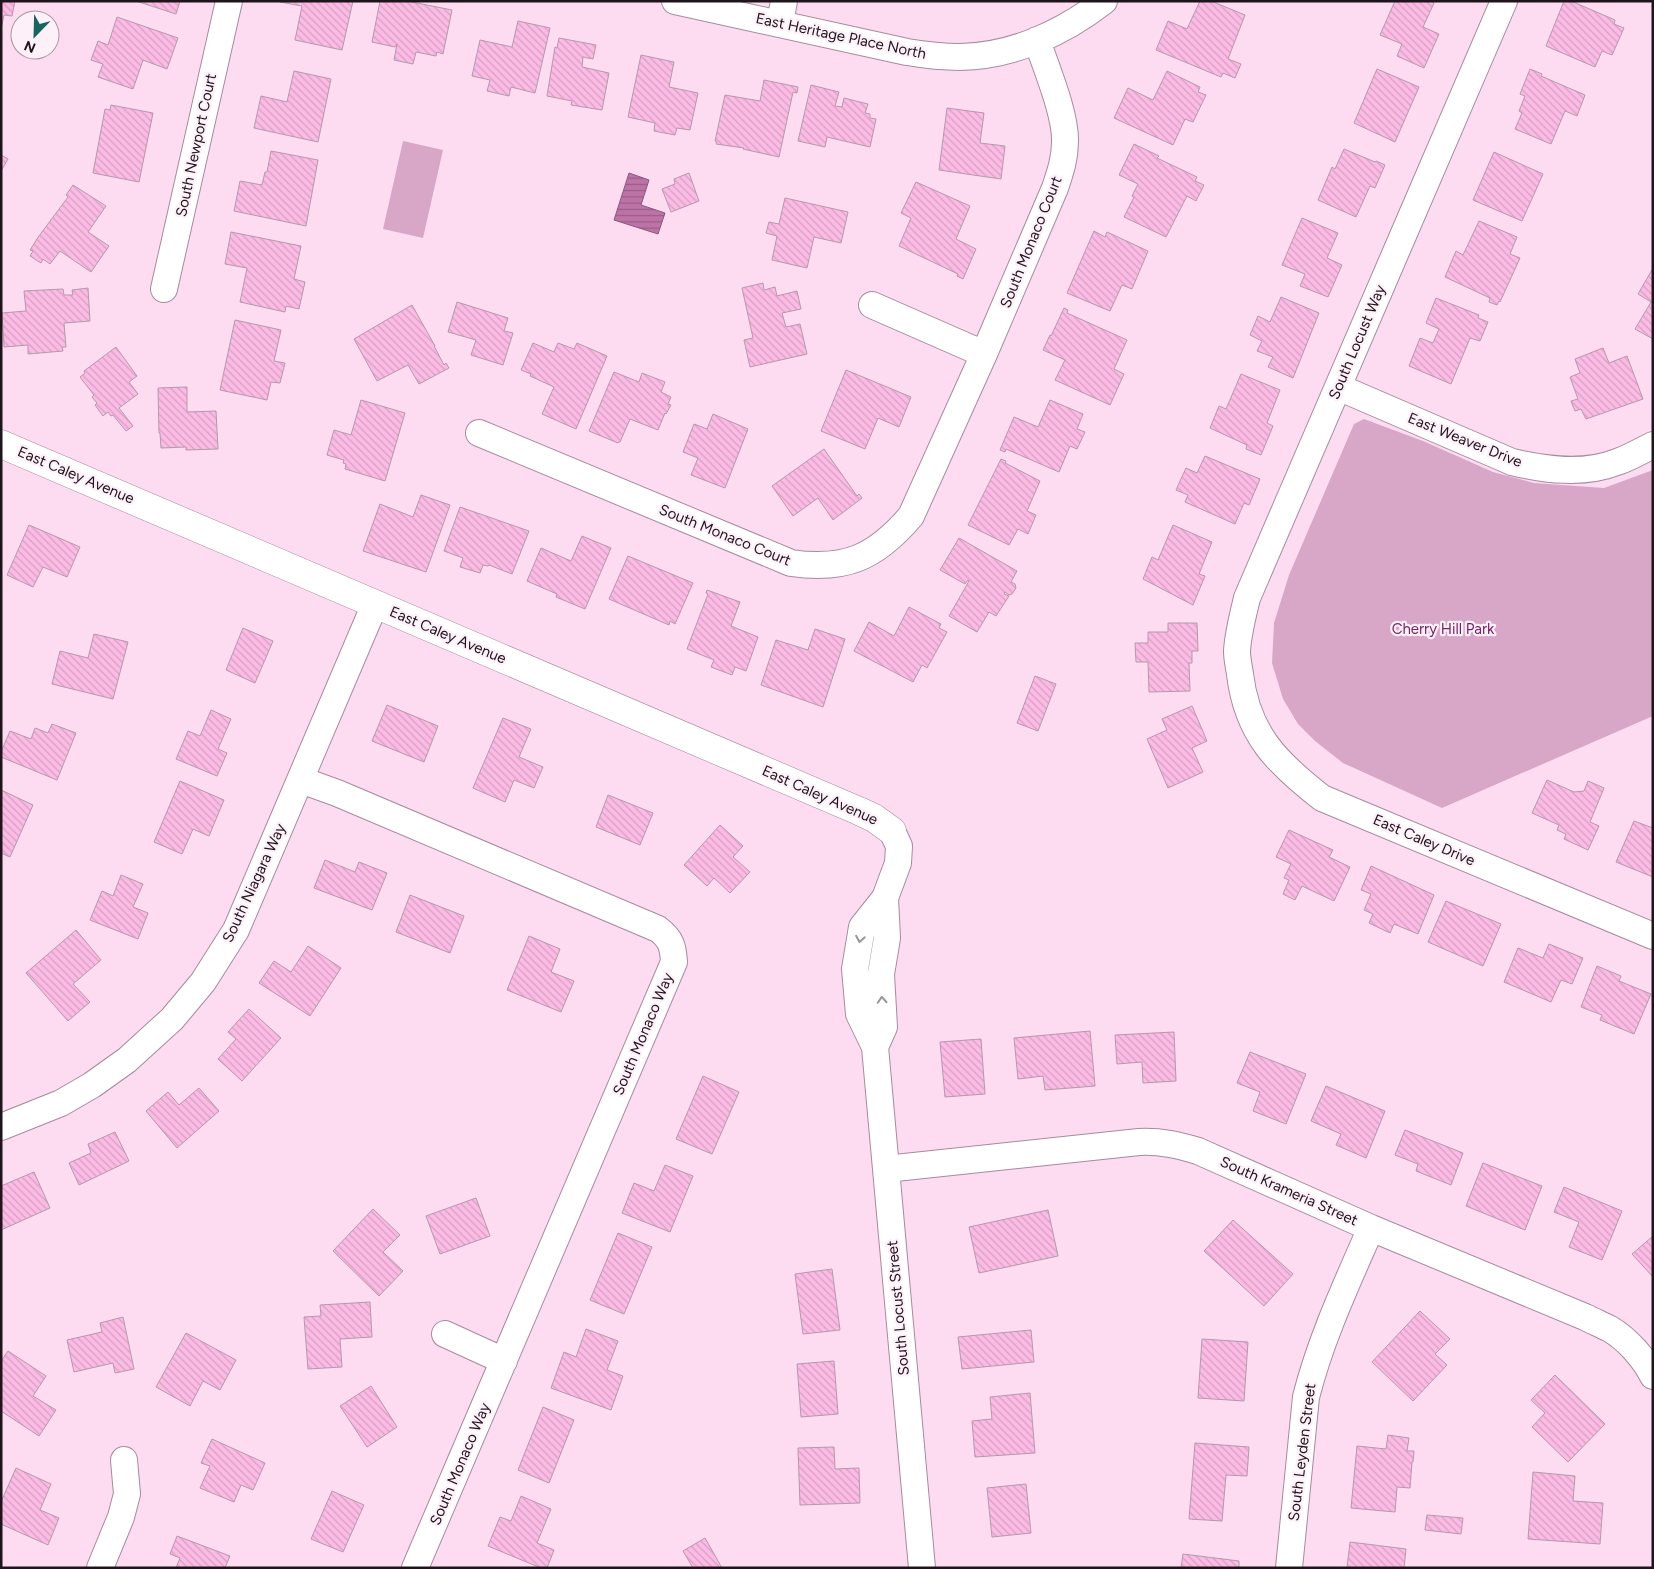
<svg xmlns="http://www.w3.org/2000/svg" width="1654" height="1569" font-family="Figtree,sans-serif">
<defs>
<pattern id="water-rules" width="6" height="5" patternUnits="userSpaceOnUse" patternTransform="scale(1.25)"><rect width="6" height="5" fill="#bd73a6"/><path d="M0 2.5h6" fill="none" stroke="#995d86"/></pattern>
<pattern id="building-back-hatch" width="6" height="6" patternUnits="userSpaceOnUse" patternTransform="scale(1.25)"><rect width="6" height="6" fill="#fbbbe4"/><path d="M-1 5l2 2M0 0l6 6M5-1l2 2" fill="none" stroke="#d7a0c3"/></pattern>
</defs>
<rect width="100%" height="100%" fill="#fddcf1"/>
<path fill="#d8a7c7" d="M403 141 443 150 423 238 383 229Z
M1364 419 1423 441 1493 472 1534 483 1604 488 1653 470V716L1442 808 1343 763 1315 741 1298 724 1283 699 1272 663 1274 623 1289 575 1354 424Z"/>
<path fill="url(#water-rules)" stroke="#8e567c" d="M629 173 649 180 641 205 665 213 658 234 614 220Z"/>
<path fill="url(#building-back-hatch)" stroke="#b698ab" d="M1 1H15L12 16 4 15 1 29Z
M136 1H180L176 14Z
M353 1 342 50 295 40 302 6 280 2Z
M380 1H407L452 10 443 54 437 52 436 56 416 52 413 64 394 60 397 44 395 47 372 42Z
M1200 1H1211L1245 15 1228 59 1241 64 1235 78 1223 73 1221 77 1156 50 1168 21 1187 29Z
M1395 1H1431L1434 3 1423 27 1439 34 1424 68 1397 56 1402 44 1380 35Z
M1564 1H1571L1615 20 1614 24 1624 28 1612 55 1602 51 1595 67 1546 46Z
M117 17 178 38 167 69 143 60 133 89 98 77 103 64 91 60 98 41 108 45Z
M518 21 550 28 535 93 511 87 509 96 487 91 490 80 472 76 480 40 512 47Z
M559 38 596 45 593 59 583 57 582 67 609 73 602 110 571 105 572 101 547 96 555 47 557 48Z
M641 55 674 62 669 87 698 93 690 130 677 128 675 135 654 131 655 123 628 117Z
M1377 69 1419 87 1395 142 1354 123Z
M1530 69 1542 74 1541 76 1585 95 1577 116 1565 111 1551 144 1515 129 1522 113 1519 111 1525 96 1520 94Z
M294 71 331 79 318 142 254 128 261 96 287 102Z
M1167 71 1200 87 1198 92 1206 95 1193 122 1185 119 1173 145 1114 118 1128 88 1153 100Z
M764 80 798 87 797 93 793 92 779 157 743 149 744 148 716 144 717 142 715 141 725 95 760 101Z
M811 85 839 92 835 106 842 107 844 98 868 104 865 113 870 114V118L876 119 870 147 827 137 825 147 798 141Z
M111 105 153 113 139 182 93 173 105 109 110 110Z
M947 108 984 113 980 143 1005 146 1001 179 939 170Z
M1134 144 1159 156 1157 158 1197 177 1195 181 1204 185 1196 201 1187 196 1166 237 1124 217 1134 197 1132 196 1138 184 1119 175Z
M1344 149 1375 162 1376 161 1385 165 1375 188 1370 186 1356 217 1318 200 1332 167 1335 169Z
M271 151 318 160 306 226 234 211 240 181 262 185 265 172H267Z
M1494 152 1543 174 1522 221 1473 200Z
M1 155 8 159 1 171Z
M689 173 699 201 671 212 662 189 675 184 674 179Z
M916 182 970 206 956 239 976 249 963 279 957 276 958 274 937 264 899 246 911 218 901 213Z
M73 185 106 206 88 232 109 246 91 272 60 251 50 264 43 259 41 263 30 256 33 251 30 250 39 236 68 197 66 195Z
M785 198 848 212 841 243 814 237 807 268 772 260 777 236 766 233 769 222 779 224Z
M1302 218 1338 233 1327 258 1342 265 1328 297 1300 286 1305 274 1282 265Z
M1479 221 1517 237 1510 254 1520 258 1500 302 1499 301 1497 305 1489 302 1490 298 1445 277 1456 251 1463 255Z
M1094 231 1105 237 1107 232 1148 251 1132 289 1122 285 1110 311 1067 293Z
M231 232 301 246 294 279 305 282 299 309 286 306 285 312 240 302 247 268 225 264Z
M1653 268V339L1635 329 1651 302 1638 294Z
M763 283 764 290 775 287 777 296 797 291 801 309 782 313 786 327 800 324 807 354 750 367 744 340 753 338 742 288Z
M88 288 90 321 64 323 66 347H62L63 351 28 354V345L4 347 2 313 26 311 24 291 63 289 64 295H73L72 290Z
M1281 297 1319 313 1293 378 1268 367 1273 357 1257 351 1262 341 1250 335 1258 316 1270 322Z
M1436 298 1479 315 1478 318 1488 322 1480 341 1470 338 1451 384 1409 366 1420 338 1433 343 1439 329 1426 323Z
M457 302 508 318 504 331 513 333 503 365 471 355 476 340 448 332Z
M412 305 435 346H434L444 365 446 363 449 368 419 384 408 365 377 381 354 339Z
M1064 308 1068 310 1067 313 1127 340 1114 369 1124 374 1110 405 1055 380 1065 360 1043 350 1050 335 1051 336Z
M235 320 281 330 274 361 285 363 280 383 271 382 267 400 220 390Z
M533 343 554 352 558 343 574 349 577 343 607 356 576 429 542 414 554 387 530 376 531 374 521 370Z
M116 347 137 376 129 382 138 394 119 408 133 426 126 431 113 415 111 416 108 412 103 416 95 405 97 403 92 397 94 395 80 377 85 373 84 371Z
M1603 348 1609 363 1627 356 1643 399 1586 419 1581 409 1575 411 1571 401 1578 399 1570 377 1580 373 1575 359Z
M846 370 911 397 899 427 878 418 865 449 821 431Z
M614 372 639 382 642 373 665 382 661 392 671 397 668 404 671 405 666 414 665 413 658 430 630 419 620 442H619L618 443 589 431Z
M1241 374 1280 390 1267 423 1273 426 1261 455 1246 449 1247 445 1210 428 1219 406 1226 409Z
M187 387V412L216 411 218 449 186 450V447L161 448 160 433H159L158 388Z
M361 400 405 413 385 481 345 469 346 464 343 463 344 460 327 455 334 430 351 435Z
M1050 400 1083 414 1077 429 1085 432 1077 449 1070 446 1059 472 1006 449 1005 452 1000 450 1014 417 1038 427Z
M713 414 748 429 725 488 691 475 698 458 683 452 694 424 707 429Z
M824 449 857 496 859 494 862 498 833 520 818 498 793 516 772 486Z
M1205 456 1260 479 1249 505 1244 503 1235 524 1185 502 1188 495 1176 490 1186 468 1197 473Z
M1001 459 1006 461 1005 463 1040 481 1027 511 1036 515 1028 534 1018 529 1009 545 968 525Z
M421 495 450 505 426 572 363 551 380 504 413 517Z
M460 507 529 531 512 574 489 565 488 566 483 565 480 573 460 567 463 558 444 551Z
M29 525 80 547 67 577 43 567 33 587 7 575Z
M1173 525 1212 542 1199 574 1205 576 1193 605 1143 579 1152 557 1158 560Z
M582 536 611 548 585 609 556 597 557 594 527 581 541 548 571 561Z
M959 538 1017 571 1011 582 1015 584 1016 588 1012 594 1009 595 1005 592 1004 594 1009 596 996 616 989 612 977 632 949 616 969 581 968 580 965 584 940 570Z
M628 556 693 583 675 624 670 621 669 625 609 599Z
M707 590 740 602 731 626 758 637 746 671 735 667 732 675 711 667 714 660 687 649 708 594 706 593Z
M909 607 941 624 939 628 947 632 927 668 922 665 913 682 854 651 869 622 894 636Z
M1168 623H1197L1198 651H1192V663H1189L1190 691 1149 692 1148 662H1136L1135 643H1148V632H1168Z
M243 628 273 641 255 683 226 670Z
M815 629 845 639 823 707 761 685 776 640 808 650Z
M94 634 128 642 113 699 52 684 60 651 88 658Z
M1035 676 1056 684 1038 731 1017 723Z
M387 705 438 726 424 762 372 741Z
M1192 706 1207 741 1192 748 1203 772 1168 788 1147 739 1167 730 1162 719Z
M211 710 231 719 218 749 227 753 217 776 176 759 188 731 200 736Z
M503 718 531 729 519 757 543 767 534 788 514 780 505 802 473 788Z
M52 724 76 733 57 780 1 757V752L10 731 31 739 35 728 48 733Z
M1547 780 1574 792 1584 791 1588 781 1604 788 1590 822 1599 826 1588 850 1564 839 1566 834 1557 830 1559 825 1532 813Z
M180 781 224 800 209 836 193 829 182 854 154 842Z
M1 790 33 805 10 857 1 853Z
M608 795 653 813 640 845 596 827Z
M1634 821 1653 828V877L1616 862Z
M720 825 743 846 733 857 750 872 730 893 714 878 707 886 684 865Z
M1289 830 1333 850 1329 857 1350 867 1334 901 1302 886 1295 900 1283 894 1289 880 1284 878 1291 864 1276 857Z
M325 860 355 872 359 862 387 873 372 910 314 888Z
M1371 866 1434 895 1418 934 1394 924 1390 933 1369 923 1373 914 1364 910 1371 894 1361 890Z
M121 875 143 884 133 907 148 913 138 939 90 920 102 891 113 896Z
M410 895 464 916 450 953 396 932Z
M1446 901 1501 924 1483 966 1428 942Z
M76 930 101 960 73 984 90 1002 68 1021 26 973Z
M529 936 560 949 551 972 574 981 561 1012 507 990Z
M1549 944 1583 958 1572 984 1561 980 1551 1002 1504 982 1518 948 1543 958Z
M308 946 341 968 310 1016 259 983 274 961 291 972Z
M1597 966 1621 976 1619 981 1651 994 1634 1034 1600 1020 1602 1015 1581 1007Z
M249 1009 281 1038 242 1081 218 1059 236 1039 228 1032Z
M1090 1031 1095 1086 1045 1090 1043 1076 1018 1079 1014 1038Z
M1174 1032 1176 1081 1143 1083 1142 1062 1117 1064 1115 1035Z
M981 1039 985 1094 945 1097 940 1042Z
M1250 1052 1306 1074 1286 1124 1253 1111 1260 1092 1237 1083Z
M703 1076 739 1092 712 1154 676 1139Z
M1326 1086 1385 1111 1366 1158 1336 1145 1341 1134 1311 1121Z
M199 1088 219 1111 177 1148 146 1111 168 1092 179 1105Z
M1405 1130 1463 1153 1451 1185 1416 1171 1418 1164 1395 1155Z
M115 1132 129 1161 79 1185 69 1163 91 1153 88 1144Z
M1483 1163 1542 1186 1525 1230 1466 1206Z
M665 1165 693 1176 670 1232 622 1213 634 1183 654 1191Z
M34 1172 50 1208 1 1230V1186Z
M1564 1187 1622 1211 1602 1260 1569 1247 1579 1222 1554 1212Z
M476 1198 490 1236 440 1254 426 1216Z
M373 1209 400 1235 383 1252 403 1271 379 1296 333 1251Z
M1048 1210 1058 1256 979 1273 969 1227Z
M1233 1220 1293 1274 1264 1306 1204 1251Z
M618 1233 652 1247 624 1314 590 1300Z
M1653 1236V1277L1632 1254Z
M832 1269 840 1330 803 1334 795 1274Z
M370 1302 372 1337 340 1339 342 1367 308 1369 304 1317 321 1316 320 1305Z
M1420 1311 1450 1339 1435 1354 1447 1365 1413 1401 1372 1362Z
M123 1317 134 1369 115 1373 113 1363 74 1372 67 1340 102 1332 100 1323Z
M586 1329 618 1341 607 1370 623 1376 611 1410 551 1388 564 1352 576 1357Z
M1031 1330 1034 1362 962 1369 958 1337Z
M186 1333 236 1360 220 1390 203 1381 190 1406 156 1387Z
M1202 1339 1248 1342 1244 1401 1198 1398Z
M8 1351 46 1376 33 1396 56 1410 39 1436 1 1411V1361Z
M834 1361 838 1414 801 1417 797 1364Z
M1555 1375 1605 1424 1568 1462 1532 1427 1545 1413 1531 1400Z
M371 1386 397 1427 367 1447 340 1406Z
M1030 1393 1035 1453 975 1457 972 1421 992 1419 990 1397Z
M543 1407 574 1420 549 1483 518 1470Z
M1388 1435 1409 1438 1407 1451H1414L1413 1462H1412L1410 1488 1397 1487 1395 1512 1351 1508 1357 1446 1386 1449Z
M212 1439 265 1463 253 1490 241 1485 234 1502 200 1488 210 1466 201 1463Z
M1195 1443 1249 1447 1247 1476 1226 1475 1222 1521 1189 1519Z
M834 1447 835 1469 859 1468 860 1503 800 1505 798 1448Z
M16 1468 51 1484 40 1510 59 1518 48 1545 1 1524V1502Z
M1533 1472 1575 1476 1573 1501 1603 1503 1600 1544 1528 1539Z
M1026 1484 1031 1533 992 1537 987 1488Z
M332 1491 364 1505 343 1552 311 1539Z
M521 1496 551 1509 537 1543 554 1550 547 1568H541L488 1546 500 1517 511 1521Z
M1427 1515 1463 1518 1461 1534 1425 1530Z
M177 1536 230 1556 225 1568H176L180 1558 170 1554Z
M705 1538 722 1568H693L683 1551Z
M1350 1542 1406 1549 1404 1568H1347Z
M1183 1554 1239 1561V1568H1181Z"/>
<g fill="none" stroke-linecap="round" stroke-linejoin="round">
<g stroke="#a78a9d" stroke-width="28">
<path id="minor" d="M675 1 907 52C925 55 943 57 960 57 1013 56 1063 33 1104 1
M1504 1 1247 598C1243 615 1238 633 1237 651 1237 659 1239 667 1240 674 1247 734 1277 763 1322 798L1653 936
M780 23 784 1
M164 289 229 1
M872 305 984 354
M1338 387 1512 462C1546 470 1584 475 1617 462 1629 458 1641 451 1653 445
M479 433 791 563C846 571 876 557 911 516L984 354 1055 188C1060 173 1065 159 1065 142 1066 114 1046 68 1037 40
M301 780 337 793 658 929C671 939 673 946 674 962L415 1568
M892 831 899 846 898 863 885 898 862 927 855 969 859 1014 875 1047 922 1568
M875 1047 884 1027 881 974 887 938 885 898
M1 1127 61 1103 92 1085 127 1060 172 1019 203 982 236 930 375 604
M886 1169 1139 1142C1161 1141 1178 1145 1198 1151L1371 1228 1585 1317C1593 1321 1602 1325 1610 1329 1627 1339 1644 1358 1653 1376
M445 1334 504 1361
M100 1568 121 1517 127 1494 124 1460
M1289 1568 1306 1397C1321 1338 1347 1283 1371 1228"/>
</g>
<g stroke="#a78a9d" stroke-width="29">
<path id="tertiary" d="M1 444 859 811 874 818 892 831"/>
</g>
<use href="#minor" stroke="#fff" stroke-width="26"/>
<use href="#tertiary" stroke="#fff" stroke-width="28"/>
</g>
<defs><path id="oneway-chevron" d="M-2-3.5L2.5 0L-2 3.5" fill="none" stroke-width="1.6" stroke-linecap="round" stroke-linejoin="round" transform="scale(1.25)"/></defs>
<g stroke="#9a9598">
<use href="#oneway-chevron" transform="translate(860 939) rotate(100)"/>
<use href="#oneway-chevron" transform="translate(882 1000) rotate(-93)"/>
</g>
<g text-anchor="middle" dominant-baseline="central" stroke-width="4.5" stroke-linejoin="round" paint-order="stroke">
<g font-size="15" fill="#1f141b" stroke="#fdf0f8">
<text transform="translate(841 36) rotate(12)">East Heritage Place North</text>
<text transform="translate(196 145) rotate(-78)">South Newport Court</text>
<text transform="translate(1031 242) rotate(-68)">South Monaco Court</text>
<text transform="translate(1357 342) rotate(-67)">South Locust Way</text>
<text transform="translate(1465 440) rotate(22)">East Weaver Drive</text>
<text transform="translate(76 475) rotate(23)">East Caley Avenue</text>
<text transform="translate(725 535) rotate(22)">South Monaco Court</text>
<text transform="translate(448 635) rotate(23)">East Caley Avenue</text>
<text transform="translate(820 795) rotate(24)">East Caley Avenue</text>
<text transform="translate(1424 840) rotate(23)">East Caley Drive</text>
<text transform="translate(254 883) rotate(-65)">South Niagara Way</text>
<text transform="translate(643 1034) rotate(-67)">South Monaco Way</text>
<text transform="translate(1289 1191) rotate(24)">South Krameria Street</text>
<text transform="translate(898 1308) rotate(-95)">South Locust Street</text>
<text transform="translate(1302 1452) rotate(-83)">South Leyden Street</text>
<text transform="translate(460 1464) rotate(-67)">South Monaco Way</text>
</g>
<g font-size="15" fill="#7b2264" stroke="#fdf0f8">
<text x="1443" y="629">Cherry Hill Park</text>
</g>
</g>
<rect width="1654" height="1569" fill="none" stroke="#1f141b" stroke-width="5"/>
<g transform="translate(35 35) rotate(203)"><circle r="24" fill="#fdf0f8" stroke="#a498a0"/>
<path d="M0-4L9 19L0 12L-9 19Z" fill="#176561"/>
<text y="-8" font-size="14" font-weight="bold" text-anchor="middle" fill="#1f141b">N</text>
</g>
</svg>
